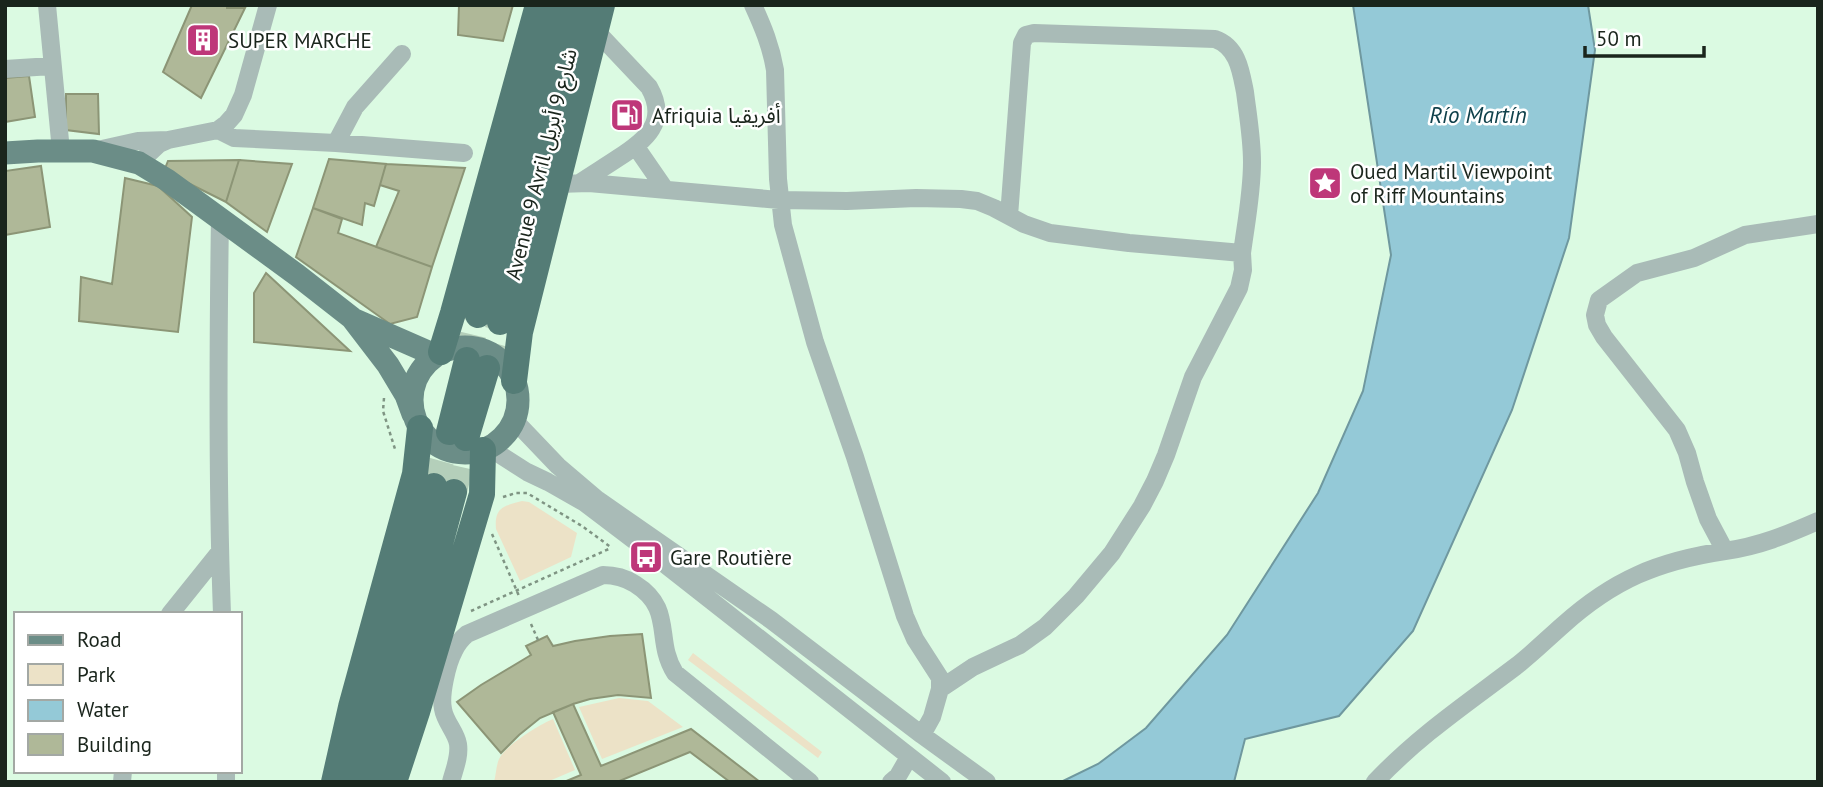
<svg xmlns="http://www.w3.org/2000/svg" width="1823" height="787" font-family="'PT Sans','Noto Sans Arabic',sans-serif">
<rect width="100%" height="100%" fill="#dbfae2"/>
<path fill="#ece2c7" d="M522 501 529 502 577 533 571 557 520 581 496 529C494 507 504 506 522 501Z
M693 653 822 752 818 758 688 660Z
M619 698 648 701 683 727 602 759 579 707Z
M553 719 575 770 547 782H494C496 775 496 766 499 759 506 745 539 725 553 719Z"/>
<path fill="#94c9d7" stroke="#6f989f" stroke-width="2" d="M1353 5H1588L1595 50 1569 238 1512 410 1413 631 1339 716 1245 739 1234 782H1061L1098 764 1146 728 1227 635 1318 493 1363 391 1391 255Z"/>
<path fill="#afb898" stroke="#8c9576" stroke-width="2" d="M192 5H227V8H245L201 98 163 72Z
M459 5H513L503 41 458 35Z
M29 76 35 117 5 122V78Z
M66 94H98L99 134 66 130Z
M329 159 386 164 374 206 365 203 362 225 313 208Z
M239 160 226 202 164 171 168 161Z
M239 160 292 164 267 232 226 202Z
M386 164 465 168 432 267 376 247 399 191 380 185Z
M41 166 50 227 5 235V171Z
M125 178 158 186 192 217 178 332 79 321 81 277 112 284Z
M313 208 342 219 338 233 432 267 417 317 390 324 296 257Z
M266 273 350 351 254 342V293Z
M642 634 651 698 618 695 590 699 573 704 540 718 519 735 501 753 457 702 481 685 531 655 526 646 547 636 553 646 575 641 610 636Z
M573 704 601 766 691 729 760 782H730L690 752 617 782H564L581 775 553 712Z"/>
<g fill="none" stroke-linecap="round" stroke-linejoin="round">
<path stroke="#b4cfba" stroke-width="26" stroke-dasharray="26 13" stroke-linecap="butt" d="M467 360 478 315
M487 368 500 322
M434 486 449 432
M454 492 466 438"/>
<path stroke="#7f9483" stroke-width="2.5" stroke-dasharray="3.5 3.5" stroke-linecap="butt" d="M384 398 383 411 395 449
M503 497 516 493H527L582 526 612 548
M492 534 519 596
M471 611 611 548
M531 624 538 640"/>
<path stroke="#a9bbb7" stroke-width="18" d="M47 5 61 151
M753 5C763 27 771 46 775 70L778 179 783 225 815 342 855 457 905 616 915 639 940 678V689L932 717 922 735
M5 69 52 66
M218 130 234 138 336 143 464 153
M336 143 355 107 402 54
M636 147 665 189
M93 151 138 141 168 140
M139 163 159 144 168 140 218 130 226 124 234 115 243 95 268 5
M581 182C593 174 606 166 618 158 646 140 669 122 649 87L597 32
M558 184 589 183 779 200 847 201 916 198 961 199 977 201 994 208 1024 224 1050 233 1129 243 1242 253C1246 223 1252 193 1252 162 1252 139 1248 116 1245 92 1241 72 1238 47 1215 39L1034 33 1026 35 1022 43 1009 216
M220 217C218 350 217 481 222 614
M514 420 558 466 598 500 771 620 922 735 987 782
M488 447 527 472 548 482 585 503 643 547 942 782
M1725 551C1760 546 1786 535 1818 521
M170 614 219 553
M940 689 973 667 1020 645 1045 627 1076 596 1112 553 1142 506 1155 481 1166 455 1193 377 1239 288 1243 270 1242 253
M226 771V782
M122 782 123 771
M451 782C454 770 460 757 458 744 456 732 445 722 443 709 440 695 447 664 454 651 457 644 461 639 467 634L603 575C615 575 624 577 635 584 675 609 654 640 675 673L810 782
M891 782 898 776 909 757
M1375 782C1417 737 1466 704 1515 667 1532 654 1547 639 1563 625 1613 580 1658 561 1725 551L1708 519 1695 482 1687 453 1677 430 1604 337 1597 325 1595 315 1599 300 1637 273 1694 258 1745 235 1818 224"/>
<path stroke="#6b8d87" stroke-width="23" d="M5 153 38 151H93L139 163 167 180 297 275 352 318 388 365 406 395 413 414
M355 320 435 355
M412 400a53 53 0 1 1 106 0a53 53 0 1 1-106 0Z"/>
<path stroke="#547c76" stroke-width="26" d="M478 315 505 220 558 5
M500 322 542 168 580 5
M441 352 453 313 538 5
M514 381 520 332 602 5
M449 432 467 360
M466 438 487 368
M334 782 351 707 415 474 420 428
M355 782 434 486
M376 782 454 492
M394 782 417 712 482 494 483 450"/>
</g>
<defs>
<g id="building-square" transform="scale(1.75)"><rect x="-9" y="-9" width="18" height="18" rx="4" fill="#be3779" stroke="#fff"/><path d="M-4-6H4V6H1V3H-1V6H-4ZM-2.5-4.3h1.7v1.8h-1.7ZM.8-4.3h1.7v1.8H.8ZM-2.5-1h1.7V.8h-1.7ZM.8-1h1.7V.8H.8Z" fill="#fff"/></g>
<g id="fuel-square" transform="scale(1.75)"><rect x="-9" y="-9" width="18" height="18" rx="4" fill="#be3779" stroke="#fff"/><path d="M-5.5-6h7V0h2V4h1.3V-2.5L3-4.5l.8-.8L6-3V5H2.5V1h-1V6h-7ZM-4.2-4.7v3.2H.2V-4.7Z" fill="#fff"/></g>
<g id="sight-square" transform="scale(1.75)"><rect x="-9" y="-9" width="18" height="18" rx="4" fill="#be3779" stroke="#fff"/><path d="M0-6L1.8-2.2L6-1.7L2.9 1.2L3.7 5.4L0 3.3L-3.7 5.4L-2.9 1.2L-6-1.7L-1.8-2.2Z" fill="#fff"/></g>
<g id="bus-square" transform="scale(1.75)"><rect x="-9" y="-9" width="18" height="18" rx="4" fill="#be3779" stroke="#fff"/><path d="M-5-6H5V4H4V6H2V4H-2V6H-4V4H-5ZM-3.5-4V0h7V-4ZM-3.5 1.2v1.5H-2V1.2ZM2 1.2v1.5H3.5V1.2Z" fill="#fff"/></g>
</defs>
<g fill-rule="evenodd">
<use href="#building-square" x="203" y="40"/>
<use href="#fuel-square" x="627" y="115"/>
<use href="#sight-square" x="1325" y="183"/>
<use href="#bus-square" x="646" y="557"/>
</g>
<g text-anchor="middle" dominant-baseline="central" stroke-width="5" stroke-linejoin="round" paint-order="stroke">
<g font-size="21" fill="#1a251c" stroke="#fff" text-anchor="start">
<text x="228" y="40">SUPER MARCHE</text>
<text x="652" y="115">Afriquia أفريقيا</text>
<text x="1350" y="171">Oued Martil Viewpoint<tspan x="1350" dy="24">of Riff Mountains</tspan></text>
<text x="670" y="557">Gare Routière</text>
</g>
<g font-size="21" fill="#1a251c" stroke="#fff">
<text transform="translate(541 164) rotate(-76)">Avenue 9 Avril شارع 9 أبريل</text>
</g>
<g font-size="23" font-style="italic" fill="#10414b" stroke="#fff">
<text x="1478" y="114">Río Martín</text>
</g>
</g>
<rect width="1823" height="787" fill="none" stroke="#1a251c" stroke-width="14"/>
<rect x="14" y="612" width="228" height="161" fill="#ffffff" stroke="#a3a8a4" stroke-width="2"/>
<rect x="28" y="635" width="35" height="10" fill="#6b8d87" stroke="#a3a8a4" stroke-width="2"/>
<text x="77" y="647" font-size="21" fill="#1a251c">Road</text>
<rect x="28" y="664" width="35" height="21" fill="#ece2c7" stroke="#a3a8a4" stroke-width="2"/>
<text x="77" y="682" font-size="21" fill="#1a251c">Park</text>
<rect x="28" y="700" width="35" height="21" fill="#94c9d7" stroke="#a3a8a4" stroke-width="2"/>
<text x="77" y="717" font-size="21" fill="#1a251c">Water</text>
<rect x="28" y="734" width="35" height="21" fill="#afb898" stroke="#a3a8a4" stroke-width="2"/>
<text x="77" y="752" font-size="21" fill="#1a251c">Building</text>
<path d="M1585 46v10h119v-10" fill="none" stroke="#1a251c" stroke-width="3.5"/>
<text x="1596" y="46" font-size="21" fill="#1a251c" stroke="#ffffff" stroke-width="5" paint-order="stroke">50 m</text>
</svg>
